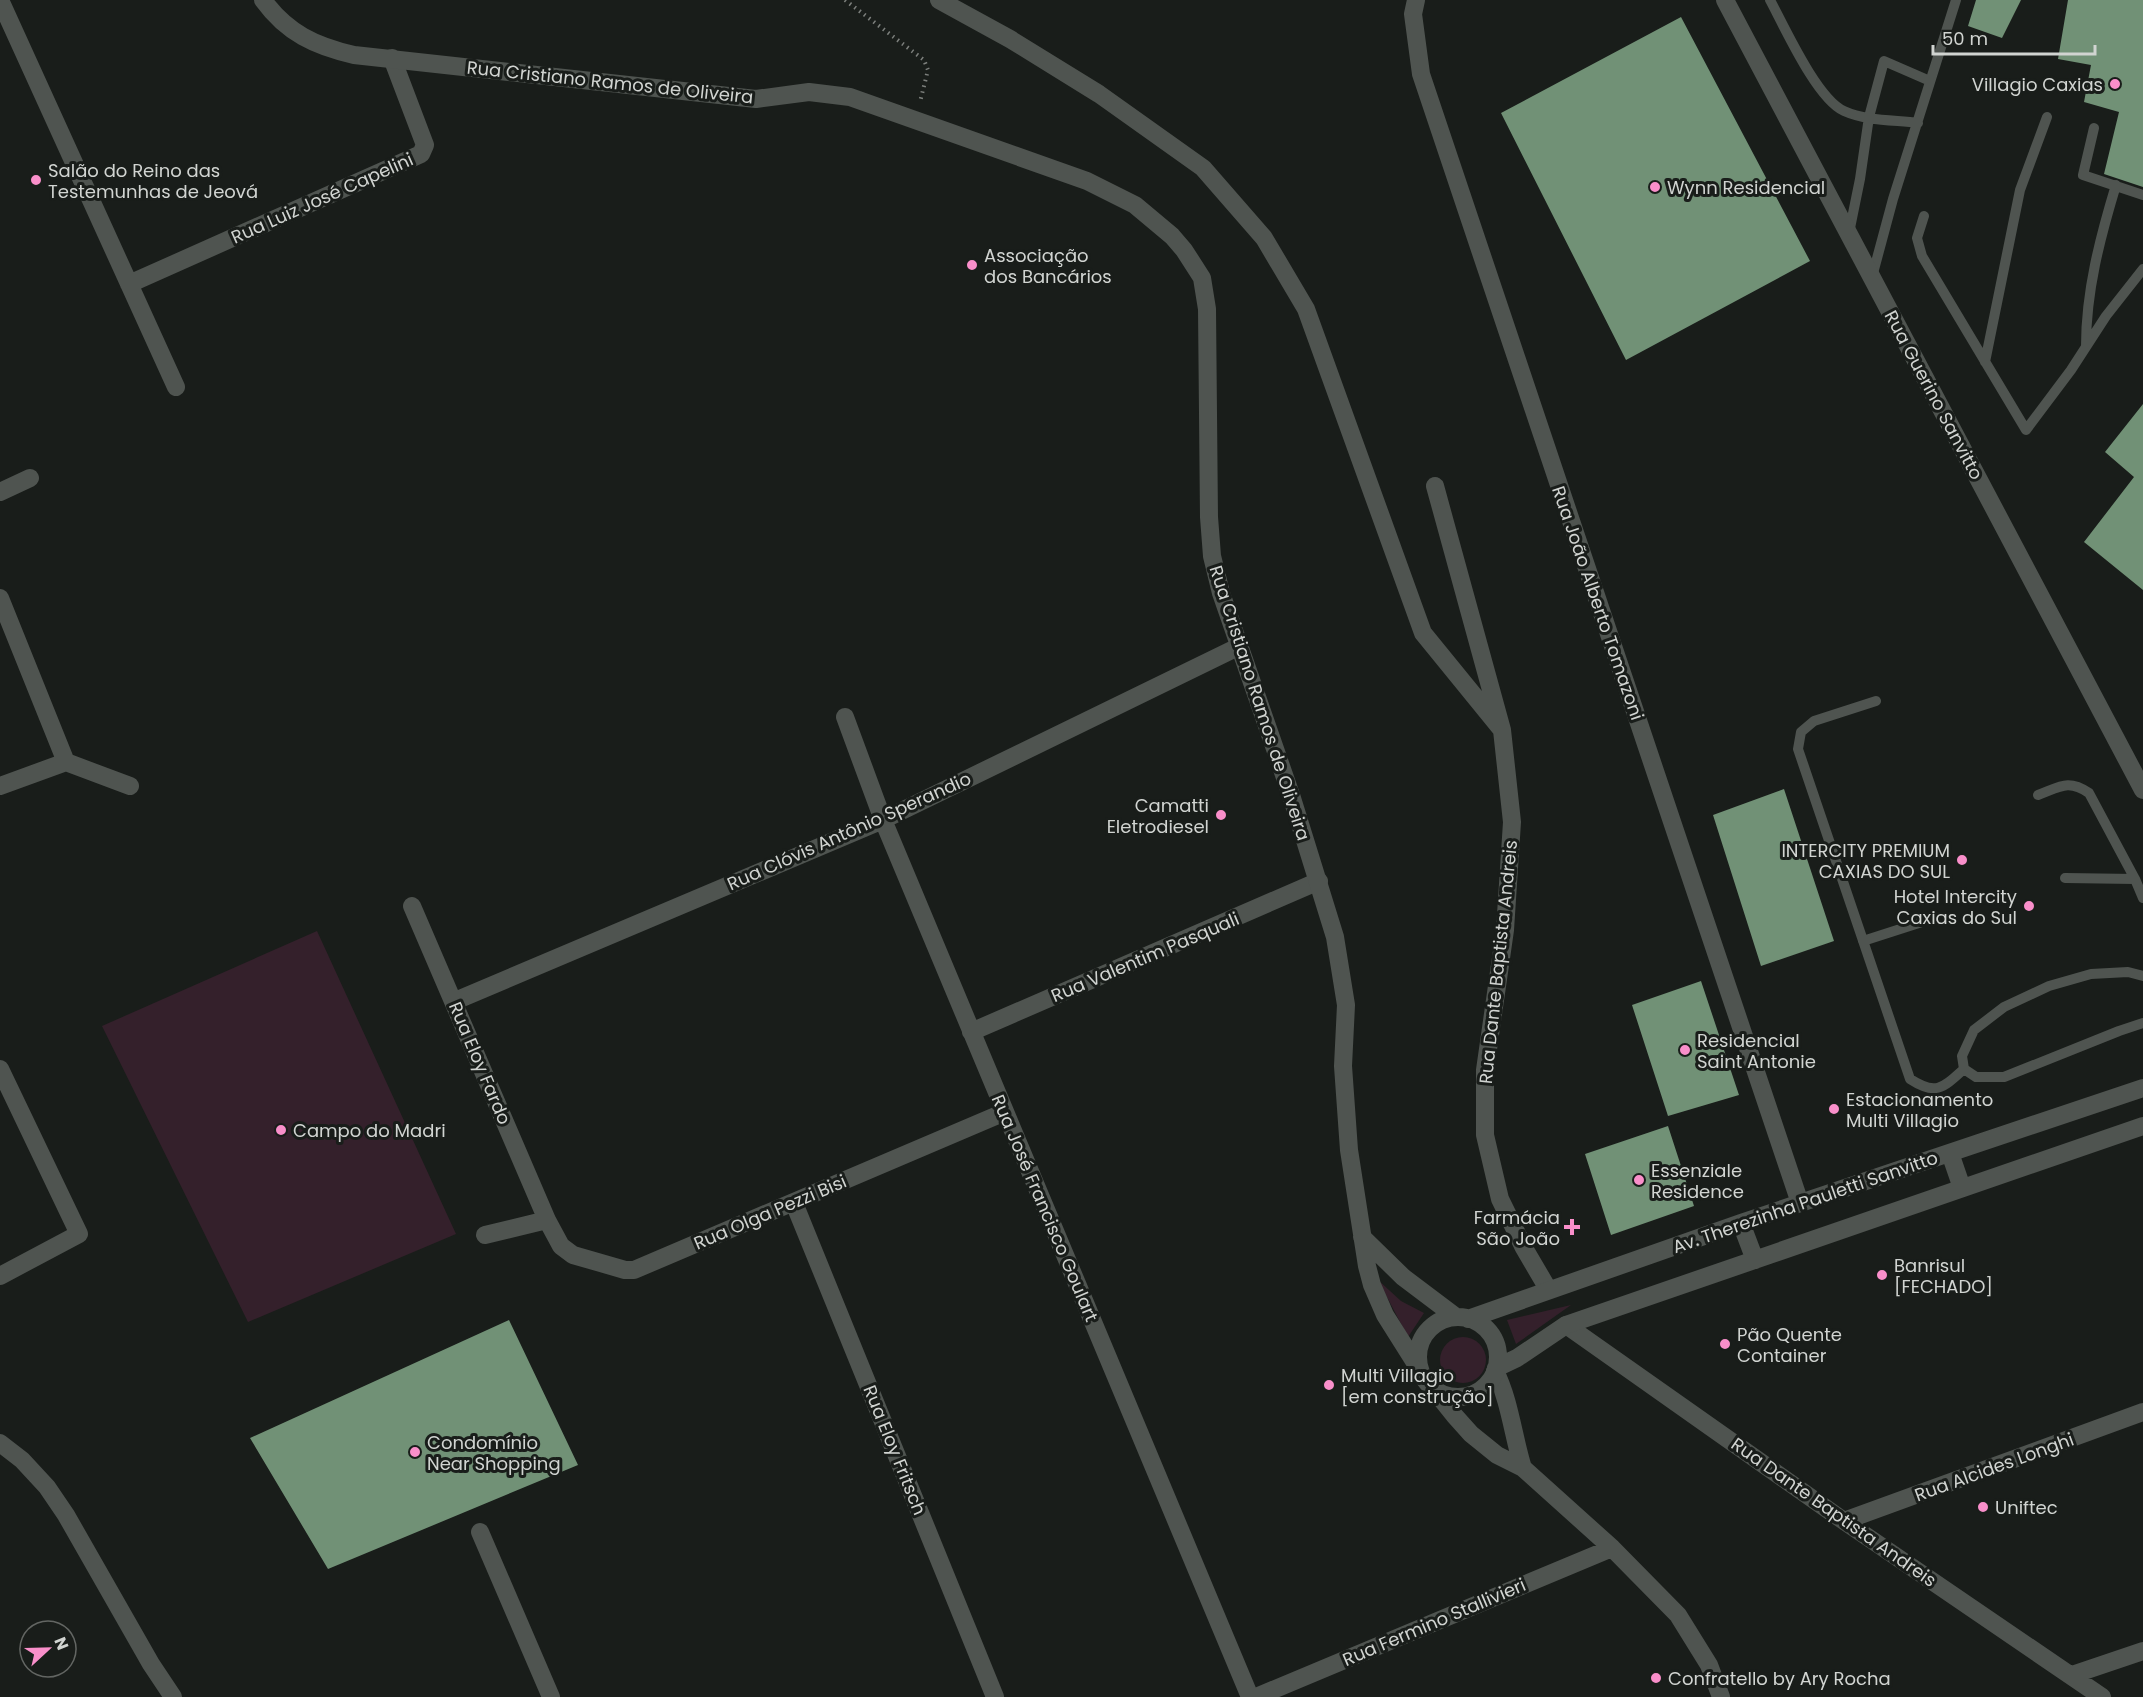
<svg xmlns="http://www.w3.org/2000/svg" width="2143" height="1697" font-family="Poppins,sans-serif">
<rect width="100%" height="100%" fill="#191d1a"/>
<path fill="#34202b" d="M317 931 456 1234 248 1322 102 1026Z
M1378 1280 1401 1301 1424 1313 1408 1337Z
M1571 1305 1516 1344 1507 1320Z
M1440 1360a23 23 0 1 1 46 0a23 23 0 1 1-46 0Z"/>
<path fill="#719176" d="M1976 0H2021L2002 38 1968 26Z
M2068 0H2143V187L2104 174 2119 112 2084 102 2091 65 2058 59Z
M1681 17 1810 261 1626 360 1501 113Z
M2143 404V590L2084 542 2134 477 2105 452Z
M1784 789 1834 941 1761 966 1713 815Z
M1701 981 1739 1095 1668 1116 1632 1005Z
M1668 1126 1694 1206 1611 1235 1585 1154Z
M509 1320 578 1465 328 1569 250 1438Z"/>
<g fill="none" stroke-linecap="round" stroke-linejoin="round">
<path stroke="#7c7f7c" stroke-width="4" stroke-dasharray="1.5 4.5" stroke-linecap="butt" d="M845 0 924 60 928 70 920 102"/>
<path stroke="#4f5450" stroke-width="10" d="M1770 0C1785 28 1817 99 1844 111 1866 121 1895 120 1918 123
M2094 128 2083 175 2143 195
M1924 216 1917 238 1922 256 2026 430 2071 370 2106 316 2143 269
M1849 233 1860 179 1869 117 1884 61 1930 81
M1872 277 1893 199 1956 0
M2086 346C2086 291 2100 238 2116 185
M1985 362 2020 190 2047 117
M1876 701 1814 721 1801 732 1798 749 1910 1079C1936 1096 1943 1088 1964 1069
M2038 795C2060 787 2068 779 2089 793L2135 879 2143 898
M2065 878 2135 879
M1863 941 1922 922
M2143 976 2128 972 2091 974 2049 986 2004 1007 1974 1030 1962 1056 1964 1069 1976 1077H2004L2119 1031 2143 1023"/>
<path stroke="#4f5450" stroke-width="18" d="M0 0 176 387
M939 0 1010 39 1099 94 1203 168 1264 238 1306 309 1423 633 1502 730
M1416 0 1413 14 1421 74 1800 1203
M129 284 421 154 425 145 392 58
M1435 486 1502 730 1512 822 1505 930 1485 1070V1135L1500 1199 1524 1248 1548 1289
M0 492 30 478
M0 598 66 762 130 786
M845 717 883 820 1250 1697
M0 786 66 762
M412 906 547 1220 561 1246 573 1255 625 1270H634L1005 1112
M455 1001 883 820 1238 647
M971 1032 1319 881
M0 1069 79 1234 0 1276
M794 1203 995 1697
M485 1235 547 1220
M1566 1325 1844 1521 2102 1697
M1495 1371C1510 1401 1513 1436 1523 1468
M1434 1390 1454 1415 1471 1434 1497 1455 1523 1468 1612 1548 1678 1615 1709 1665 1721 1697
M1844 1521 2143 1412
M480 1532 551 1697
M2072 1675 2143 1651
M1256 1697 1612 1548"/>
<path stroke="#4f5450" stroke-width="18" d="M263 0C287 33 315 46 354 55L756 99 809 92 850 97 1087 181 1135 205 1172 236 1184 250 1202 278 1207 309 1209 517 1212 556 1221 593 1291 795 1335 937 1346 1005 1343 1066 1349 1150 1367 1266 1372 1285 1385 1315 1419 1369
M1725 0 2143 790
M1950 1153 1962 1188
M1741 1223 1755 1260
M1362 1237 1403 1277 1456 1317
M1418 1357a40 40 0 1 1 80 0a40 40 0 1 1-80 0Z
M1468 1319 1741 1223 2143 1088
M1496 1368 1517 1358 1566 1325 2143 1126
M0 1443 22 1460 47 1487 66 1515 151 1664 173 1697"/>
</g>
<g fill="#f98fca" stroke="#191d1a" stroke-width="2">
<circle cx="2115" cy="84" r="6"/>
<circle cx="36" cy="180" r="6"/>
<circle cx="1655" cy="187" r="6"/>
<circle cx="972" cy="265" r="6"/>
<circle cx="1221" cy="815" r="6"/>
<circle cx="1962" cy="860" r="6"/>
<circle cx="2029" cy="906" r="6"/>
<circle cx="1685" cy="1050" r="6"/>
<circle cx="1834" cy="1109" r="6"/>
<circle cx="281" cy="1130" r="6"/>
<circle cx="1639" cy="1180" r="6"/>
<path d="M1569 1218h6v6h6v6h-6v6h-6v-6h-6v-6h6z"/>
<circle cx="1882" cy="1275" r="6"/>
<circle cx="1725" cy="1344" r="6"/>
<circle cx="1329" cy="1385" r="6"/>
<circle cx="415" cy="1452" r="6"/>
<circle cx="1983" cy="1507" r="6"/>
<circle cx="1656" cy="1678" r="6"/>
</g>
<g text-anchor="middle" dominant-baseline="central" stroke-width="6" stroke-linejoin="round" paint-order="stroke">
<g font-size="18" fill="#d1d4d1" stroke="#191d1a">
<text transform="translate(610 82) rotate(6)">Rua Cristiano Ramos de Oliveira</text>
<text transform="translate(322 198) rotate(-24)">Rua Luiz José Capelini</text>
<text transform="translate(1934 395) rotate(62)">Rua Guerino Sanvitto</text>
<text transform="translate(1598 603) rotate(71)">Rua João Alberto Tomazoni</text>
<text transform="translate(1260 703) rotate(72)">Rua Cristiano Ramos de Oliveira</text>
<text transform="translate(849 831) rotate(-24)">Rua Clóvis Antônio Sperandio</text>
<text transform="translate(1145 957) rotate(-23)">Rua Valentim Pasquali</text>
<text transform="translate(1498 962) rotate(-84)">Rua Dante Baptista Andreis</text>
<text transform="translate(480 1063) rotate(67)">Rua Eloy Fardo</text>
<text transform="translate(1805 1202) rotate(-19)">Av. Therezinha Pauletti Sanvitto</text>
<text transform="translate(1045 1208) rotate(67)">Rua José Francisco Goulart</text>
<text transform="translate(770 1212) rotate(-23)">Rua Olga Pezzi Bisi</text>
<text transform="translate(895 1450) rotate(68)">Rua Eloy Fritsch</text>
<text transform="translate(1994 1467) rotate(-20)">Rua Alcides Longhi</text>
<text transform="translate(1834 1512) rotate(35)">Rua Dante Baptista Andreis</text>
<text transform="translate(1434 1622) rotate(-23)">Rua Fermino Stallivieri</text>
</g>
<g font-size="18" fill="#d1d4d1" stroke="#191d1a" text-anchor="start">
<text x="2103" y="84" text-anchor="end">Villagio Caxias</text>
<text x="48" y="170">Salão do Reino das<tspan x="48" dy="21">Testemunhas de Jeová</tspan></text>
<text x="1667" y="187">Wynn Residencial</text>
<text x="984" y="255">Associação<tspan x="984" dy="21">dos Bancários</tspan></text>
<text x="1209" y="805" text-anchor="end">Camatti<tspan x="1209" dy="21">Eletrodiesel</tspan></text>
<text x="1950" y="850" text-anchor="end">INTERCITY PREMIUM<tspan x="1950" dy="21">CAXIAS DO SUL</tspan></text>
<text x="2017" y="896" text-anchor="end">Hotel Intercity<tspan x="2017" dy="21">Caxias do Sul</tspan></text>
<text x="1697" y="1040">Residencial<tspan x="1697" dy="21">Saint Antonie</tspan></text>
<text x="1846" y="1099">Estacionamento<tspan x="1846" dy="21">Multi Villagio</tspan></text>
<text x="293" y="1130">Campo do Madri</text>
<text x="1651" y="1170">Essenziale<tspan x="1651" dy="21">Residence</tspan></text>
<text x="1560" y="1217" text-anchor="end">Farmácia<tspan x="1560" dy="21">São João</tspan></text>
<text x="1894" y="1265">Banrisul<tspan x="1894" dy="21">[FECHADO]</tspan></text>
<text x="1737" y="1334">Pão Quente<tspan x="1737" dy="21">Container</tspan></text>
<text x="1341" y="1375">Multi Villagio<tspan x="1341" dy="21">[em construção]</tspan></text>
<text x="427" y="1442">Condomínio<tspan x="427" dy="21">Near Shopping</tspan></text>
<text x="1995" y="1507">Uniftec</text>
<text x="1668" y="1678">Confratello by Ary Rocha</text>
</g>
</g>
<g transform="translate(48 1649) rotate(68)"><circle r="28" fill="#191d1a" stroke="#636663" stroke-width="1.5"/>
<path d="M0-4.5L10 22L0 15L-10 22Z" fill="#f98fca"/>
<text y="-9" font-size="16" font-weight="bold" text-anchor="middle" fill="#d1d4d1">N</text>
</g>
<path d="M1933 45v9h162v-9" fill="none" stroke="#d1d4d1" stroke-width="3"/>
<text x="1942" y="45" font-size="18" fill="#d1d4d1" stroke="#191d1a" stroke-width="4.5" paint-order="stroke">50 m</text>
</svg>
